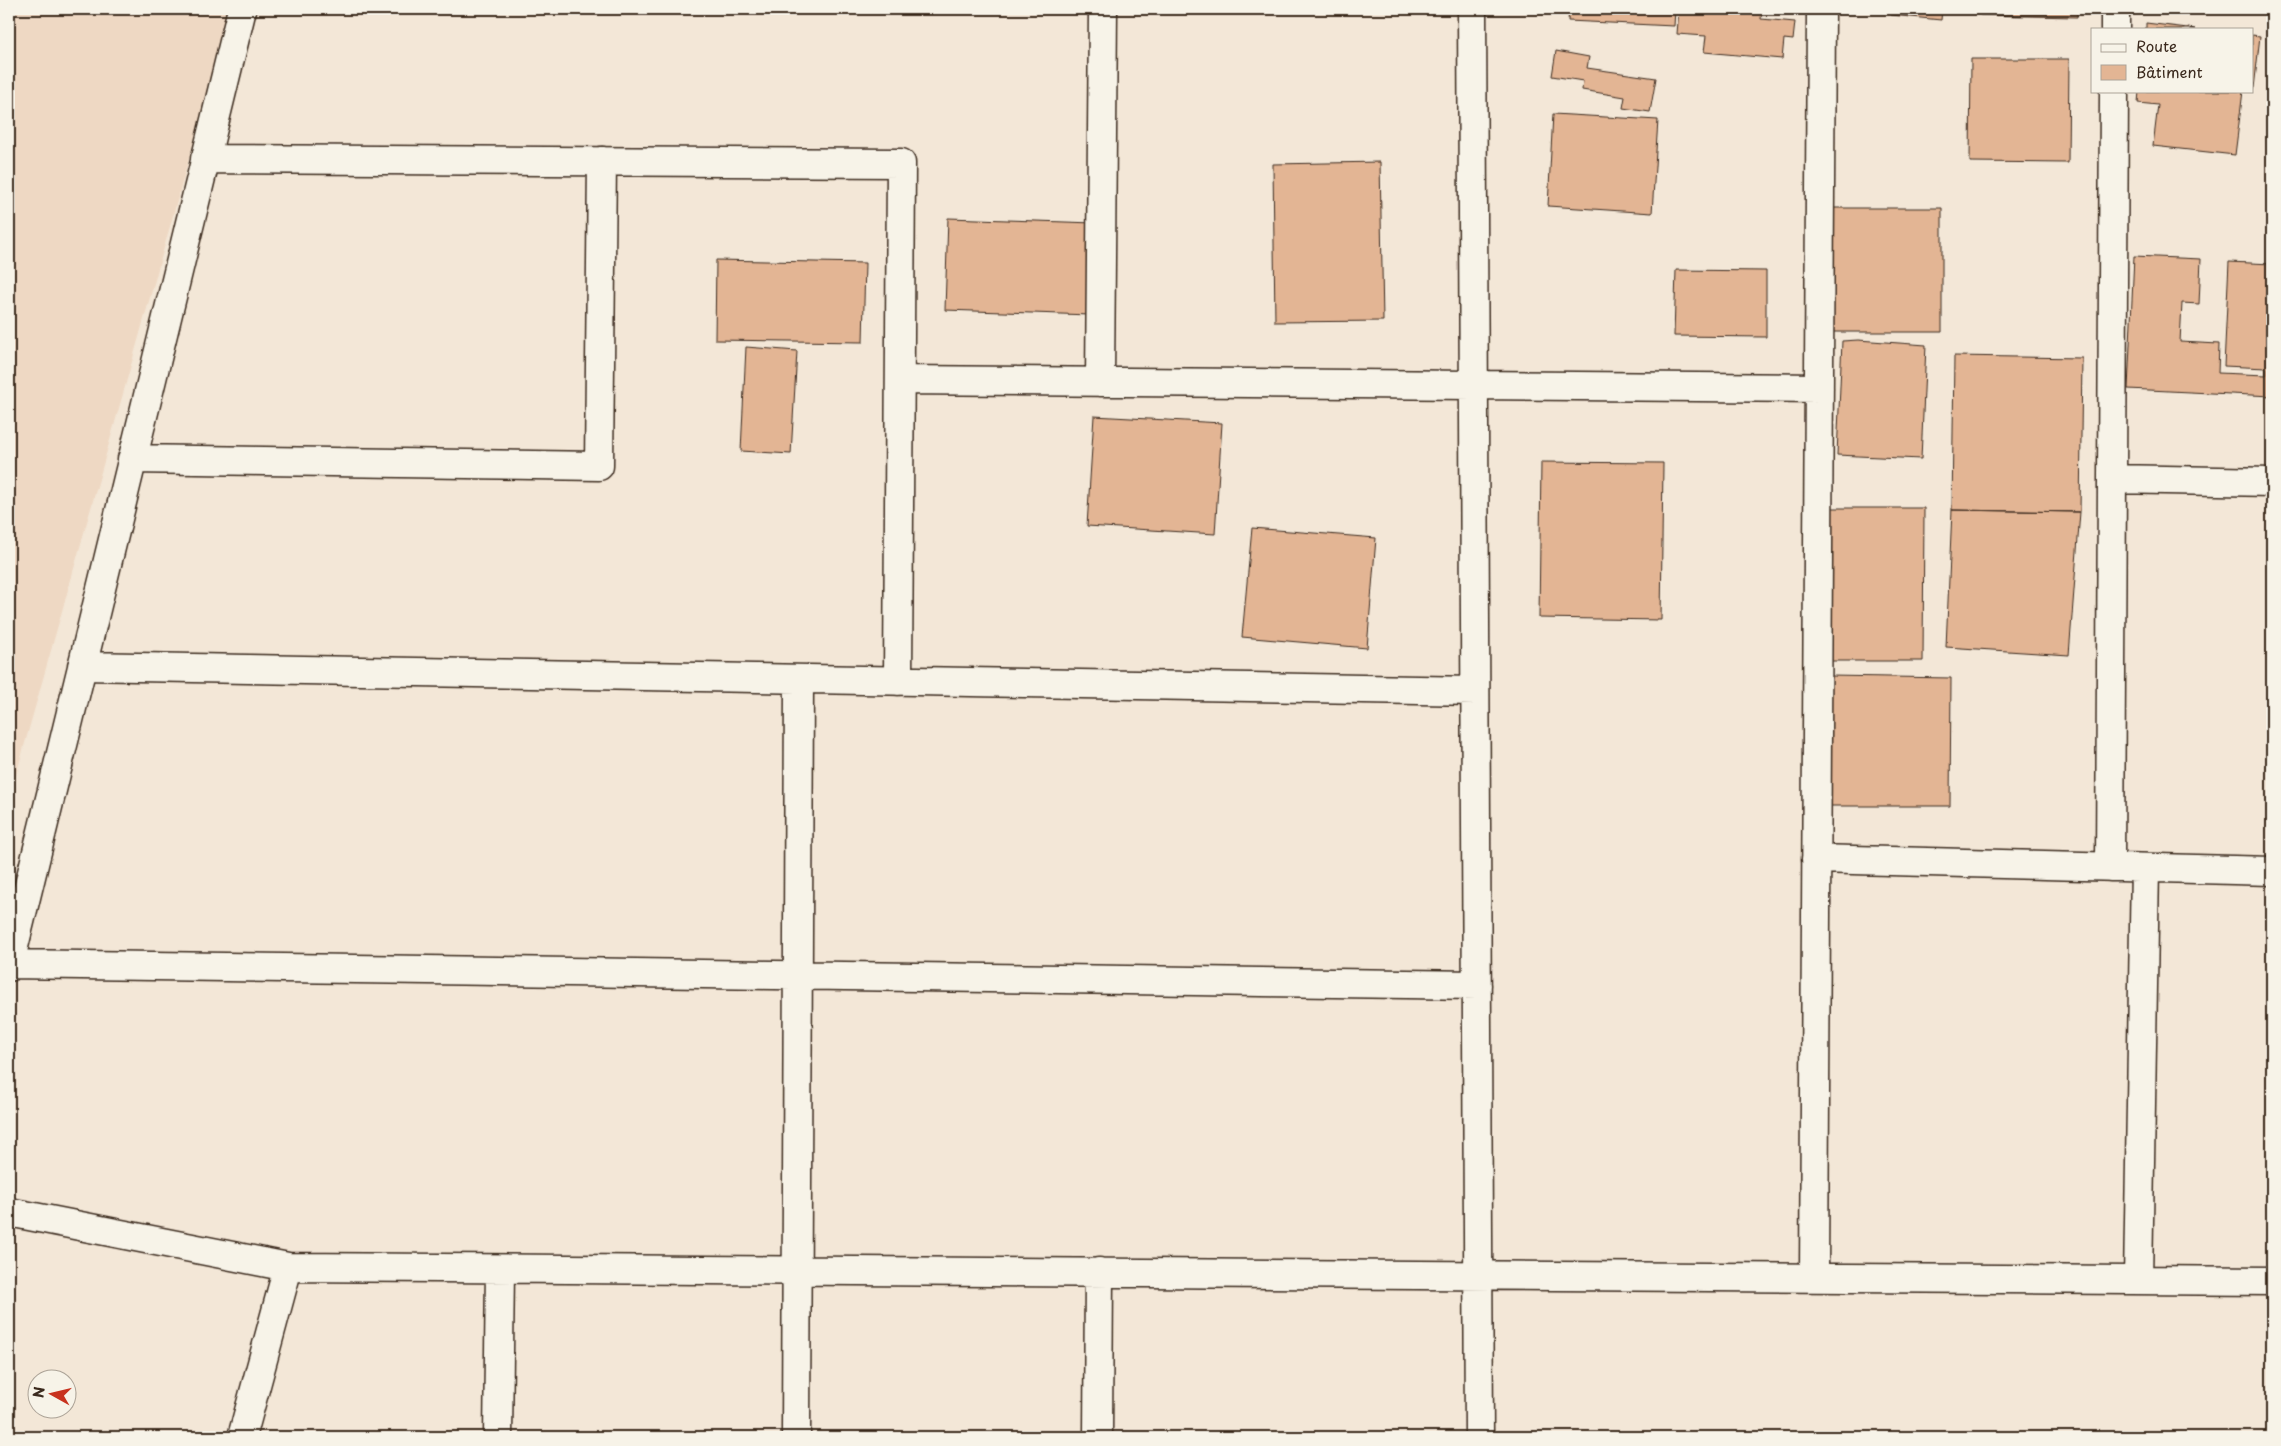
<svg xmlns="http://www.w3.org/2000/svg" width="2281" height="1446" font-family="'Playpen Sans',sans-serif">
<rect width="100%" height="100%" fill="#f3e7d7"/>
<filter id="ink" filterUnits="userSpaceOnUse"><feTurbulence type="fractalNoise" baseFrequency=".02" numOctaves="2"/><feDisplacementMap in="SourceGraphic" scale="10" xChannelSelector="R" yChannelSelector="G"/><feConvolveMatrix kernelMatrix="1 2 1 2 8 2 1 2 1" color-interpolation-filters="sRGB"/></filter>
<g filter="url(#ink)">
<path fill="#eed8c3" d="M9 9H231L9 800Z"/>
<path fill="#e3b594" stroke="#3b2a1e" d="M1569 9H1675L1674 26 1568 21Z
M1679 9H1762L1761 19 1795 22 1793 40 1784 39 1782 59 1704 52 1706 36 1677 34Z
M1891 9H1942L1941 20 1891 15Z
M1980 9H2077V17L1980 15Z
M2146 23 2196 29H2146Z
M2252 35 2260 36 2254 88H2252Z
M1556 51 1589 57 1587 68 1656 78 1650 112 1623 108 1625 97 1582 90 1583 81 1552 76Z
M1971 59H2069L2068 163 1970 162Z
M2139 91H2243L2235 155 2153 146 2158 105 2138 103Z
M1553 114 1658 120 1652 213 1548 206Z
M1380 162 1383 321 1275 322 1273 164Z
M1823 208H1942V332H1822Z
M948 218 1094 223 1090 315 945 310Z
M2134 256 2201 259 2199 304 2182 303 2180 342 2219 344 2218 373 2266 375V368L2224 366 2229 262 2272 264V396L2128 389Z
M716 260 865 263 863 342 715 340Z
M1676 270 1766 271V337L1674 336Z
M1858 340 1926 345 1921 459 1837 455 1842 341Z
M746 347 797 351 791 454 741 451Z
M1954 356 2082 358 2080 512 1952 510Z
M1094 416 1222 423 1215 534 1087 526Z
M1541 462 1663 463 1661 620 1539 618Z
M1830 508H1924L1923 661H1830Z
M1952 510 2080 512 2069 655 1946 647Z
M1252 528 1376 538 1367 648 1242 637Z
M1830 676 1951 678 1950 806H1829Z"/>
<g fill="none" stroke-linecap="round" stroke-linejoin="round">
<g stroke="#3b2a1e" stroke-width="31">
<path id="minor" d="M1472 9 1479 1437
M2115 29V9
M205 159 901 163 898 681
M900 380 1819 388
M1100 382 1103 9
M132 459 599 466 602 161
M2112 479 2272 482
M82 666 1475 691
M1816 859 2272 871
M2110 867 2114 91
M9 964 1477 985
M9 967 242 9
M9 1212 288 1267 2272 1281
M1814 1277 1821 9
M2138 1280 2145 868
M242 1437 288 1267
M498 1437 500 1269
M796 1437 799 679
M1098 1437 1099 1272"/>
</g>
<use href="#minor" stroke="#f7f3e8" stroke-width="28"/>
</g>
</g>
<rect width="2281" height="1446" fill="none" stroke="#f7f3e8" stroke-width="30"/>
<rect x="15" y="15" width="2251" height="1416" fill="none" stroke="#3b2a1e" stroke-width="2" filter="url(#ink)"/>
<rect x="2091" y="28" width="162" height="65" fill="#f7f3e8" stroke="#aca397"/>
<rect x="2101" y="44" width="25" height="8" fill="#f7f3e8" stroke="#aca397"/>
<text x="2136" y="52" font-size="15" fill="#3b2a1e">Route</text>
<rect x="2101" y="65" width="25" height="15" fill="#e3b594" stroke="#aca397"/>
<text x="2136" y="78" font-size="15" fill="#3b2a1e">Bâtiment</text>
<g transform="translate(52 1394) rotate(278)"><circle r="24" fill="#f7f3e8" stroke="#aca397"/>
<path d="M0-4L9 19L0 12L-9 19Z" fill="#c8321e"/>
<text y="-8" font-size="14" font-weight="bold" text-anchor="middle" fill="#3b2a1e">N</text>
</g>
</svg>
